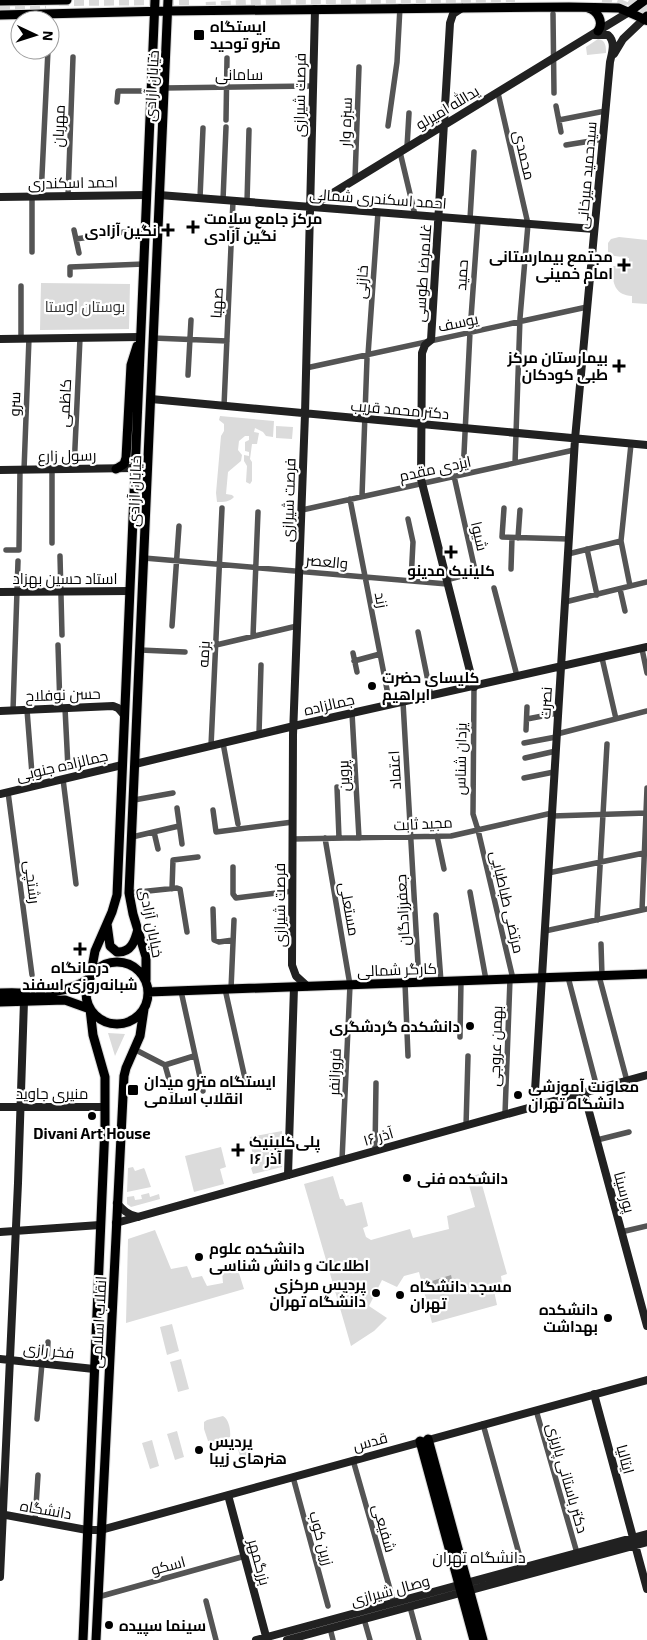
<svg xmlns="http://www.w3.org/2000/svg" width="647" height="1640" font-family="'Exo 2',Cairo,sans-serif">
<rect width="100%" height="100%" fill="#fff"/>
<path fill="#dbdbdb" d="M598 39C606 40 606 47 606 53L587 55 586 47Z
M619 237 647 240V304L632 303V296C614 295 612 282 613 266L629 267V258L608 255V243L611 239Z
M41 283 130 284 129 329 40 330Z
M220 416 274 421 273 437 266 436 263 432 255 428 254 432 259 433 257 444H252L250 459 252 462V481L250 484 246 482 247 466 244 461V455L249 456V452L245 451V442L249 440V436H245L239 441 238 450 242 455 241 461 228 472 226 494 232 495 234 497C229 502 224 502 217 502L216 493 221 436 224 431V424L219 420Z
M276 426 293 427 292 439 276 438Z
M108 1033 125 1034 115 1056Z
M282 1131V1167L253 1174 251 1168 254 1166 250 1137Z
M221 1147 226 1167 220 1169 224 1184 194 1192 185 1156Z
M133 1167 135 1171 144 1168 145 1170 151 1187 127 1192 128 1168Z
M479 1174 507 1274 501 1276 502 1283 493 1286 497 1305 432 1323 419 1272 404 1276 397 1287 382 1280 369 1306 387 1318 374 1331 351 1346 304 1184 333 1176 340 1199H343L346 1206 362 1202 368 1226 363 1228 366 1237 371 1240 410 1229 413 1238 449 1229 447 1216 475 1207 467 1178Z
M149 1193 150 1197 159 1194 160 1199 131 1207 127 1204V1197L134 1196 135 1200 142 1199 141 1195Z
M155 1230 171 1269 187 1266 192 1278 202 1276 207 1286 223 1283 222 1272 238 1270 244 1289 126 1323 128 1239Z
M172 1324 179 1351 167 1355 160 1327Z
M181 1359 189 1389 178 1392 170 1362Z
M223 1416C229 1419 231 1431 230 1437L213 1443 208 1441 204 1429V1422L207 1420Z
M177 1431 184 1457 175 1460 167 1434Z
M152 1440 159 1466 150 1469 142 1443Z
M250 1446 254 1461 242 1464 238 1449Z"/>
<path fill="#a2a2a2" d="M451 1275 453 1284 434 1290 432 1281Z"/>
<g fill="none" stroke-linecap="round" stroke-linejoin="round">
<path stroke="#d9d9d9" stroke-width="10" stroke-dasharray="10 5" stroke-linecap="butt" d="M602 0C615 1 624 6 636 12
M629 0 647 10
M59 1 191 0
M206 7 288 2 515 0
M0 10H46"/>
<g stroke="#dbdbdb" stroke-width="11">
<path id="primary" d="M0 1 67 0
M588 8C598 11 604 22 598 31
M629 12 645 0
M0 15 168 11 569 7 619 8 644 19 647 16
M116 469 124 464 126 458 131 365 137 346
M107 924 110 946 117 952C131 953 135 941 138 929
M86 993a31 31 0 1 1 62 0a31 31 0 1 1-62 0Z
M146 980V957L133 914 129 893 168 0
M148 992 647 974
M0 993C30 992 64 997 90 978L95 951 112 912 117 895 155 0
M0 1002 65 1000 90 1009 93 1035 105 1077V1126L83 1640
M428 1439 483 1640
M420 1441 474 1640
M96 1640 124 1076 126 1068 140 1036 144 1009"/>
</g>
<g stroke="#dbdbdb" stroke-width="12">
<path id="highway" d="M644 19 647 20"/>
</g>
<path stroke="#545454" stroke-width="5.5" d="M553 14 554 93
M164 88 313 86
M498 93 528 224 520 318 515 463
M117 102 118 91H151
M556 106 561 132
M226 120 227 58
M559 120 605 111
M388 126 397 62 400 7
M566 145 603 139
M407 147 409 113
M400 152 415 215
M355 179 359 67
M41 196 48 50
M68 196 73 57
M200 198 203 128
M223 200 226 127
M247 202 249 130
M470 219 474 152
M74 230 79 253
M76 239 145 229
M32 252V196
M70 275V267L144 264
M21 286V338
M153 338 227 341
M368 355 378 212
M306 368 587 307
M188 375 191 320
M224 406 233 201
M74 469 80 338
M24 470 29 338
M463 474 470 332 478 220
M362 496 367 359
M350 499 390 705
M504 508 502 537 569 539
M302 510 574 450
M408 519 413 542 411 581
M518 538 520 510
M52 543V469
M587 549 597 595
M6 550H19L20 470
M568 554 621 541
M60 556 62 635
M144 558 447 584
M511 569 512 538
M446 580 473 573 475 570 454 476
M630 586 621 541 631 444
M494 588 517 676
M620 589 625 611
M565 602 647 582
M172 626 179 526
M418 632 431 696
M253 636 258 512
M58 645 60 708
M216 645 297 626
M642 649 647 673
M140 650 185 652
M353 653 357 672
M602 658 616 719
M354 661 380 654
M474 687 473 814 478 830 513 979
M403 702 419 982
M65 708 68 768
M13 710 18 561
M27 710 32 774
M352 713 359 838
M527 719 558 713
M526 730 527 707
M259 734 261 665
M557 734 647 711
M223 743 238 824
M524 743 556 737
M211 746 222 508
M525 758 556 751
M524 778 554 772
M63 779 76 884
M337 787 339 838
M8 792 32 975
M134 800 173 793
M177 808 182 844
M213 810 216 832 293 822
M552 816 647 813
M154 832 158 849
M437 836 444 869
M132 837 179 826
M325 838 350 985 342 1160
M293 839 451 836 552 813
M233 867V894L236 898 293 891
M548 873 644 853
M172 889 173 860 198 857
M470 892 486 980
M129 893 177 888 180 889 187 932
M213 909 214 940 219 942 233 940
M642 910 647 788
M436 915 441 982
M597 920 607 744
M545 931 647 909
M601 944 602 976
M599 976 627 1081
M568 977 595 1080
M405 983 408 1056
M225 989 246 1083
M231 989 234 920
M181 991 203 1091
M460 1037 461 981
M134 1049 165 1065 194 1056
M165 1065 174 1097
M505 1114 510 979
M466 1126 468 1056
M597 1140 629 1132
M375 1151 376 1083
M621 1232 647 1226
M47 1364 48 1342
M536 1410 577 1553
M37 1419 42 1363
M483 1424 523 1568
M353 1460 394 1603
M293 1477 328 1606
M35 1521 38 1475
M98 1597 245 1556
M206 1601 216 1640
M410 1607 419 1640
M364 1619 370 1640
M330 1628 333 1640"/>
<path stroke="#212121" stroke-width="8" d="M462 8 453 14 450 23 431 340 425 345 422 353 421 479 474 687
M614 54 623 39 644 19
M159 195 594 229
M0 197 147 195
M310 207 629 12
M0 339 140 337
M151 399 647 445
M0 470 135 468
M0 592 130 591
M0 711 113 706 118 708 124 715
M135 764 294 726 647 647
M0 794 122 765
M307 986 296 976 292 965 293 735 305 414 315 9
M584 1093 647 1326
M0 1107H105
M534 1107 575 439 610 62C612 53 616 42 608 35H593
M288 1175 294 987
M117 1203C123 1210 128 1215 138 1217
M116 1223 647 1075
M0 1232 100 1225
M0 1359 94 1369
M594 1394 647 1589
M228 1495 267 1640
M0 1514 87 1530H101L647 1380
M0 1577 18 1183 24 1001
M256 1640 647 1534
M287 1640 647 1542"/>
<use href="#primary" stroke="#000" stroke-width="9"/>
<use href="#highway" stroke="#000" stroke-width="10"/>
</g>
<g fill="#000" stroke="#fff" stroke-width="2">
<rect x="193" y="29" width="12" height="12" rx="2.5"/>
<path d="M190.5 219.5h5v5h5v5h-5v5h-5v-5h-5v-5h5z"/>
<path d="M165.5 222.5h5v5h5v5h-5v5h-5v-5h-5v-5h5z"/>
<path d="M621.5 257.5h5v5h5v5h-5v5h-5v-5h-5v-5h5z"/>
<path d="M616.5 358.5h5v5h5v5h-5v5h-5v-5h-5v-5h5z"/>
<path d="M448.5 544.5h5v5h5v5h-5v5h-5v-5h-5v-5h5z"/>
<circle cx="372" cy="686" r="5"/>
<path d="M77.5 941.5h5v5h5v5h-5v5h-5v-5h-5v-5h5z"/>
<circle cx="470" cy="1026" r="5"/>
<rect x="127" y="1084" width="12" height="12" rx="2.5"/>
<circle cx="518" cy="1095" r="5"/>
<circle cx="92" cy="1116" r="5"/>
<path d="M235.5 1142.5h5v5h5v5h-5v5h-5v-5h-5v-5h5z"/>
<circle cx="407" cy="1178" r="5"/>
<circle cx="199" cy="1257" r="5"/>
<circle cx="376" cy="1293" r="5"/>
<circle cx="400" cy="1295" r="5"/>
<circle cx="608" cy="1318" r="5"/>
<circle cx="199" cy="1450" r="5"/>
<circle cx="109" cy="1625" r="5"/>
</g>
<g text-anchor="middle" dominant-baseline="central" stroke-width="4.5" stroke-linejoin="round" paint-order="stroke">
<g font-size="15" font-weight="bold" fill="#000" stroke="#fff" text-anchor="start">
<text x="210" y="26">ایستگاه<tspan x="210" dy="17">مترو توحید</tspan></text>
<text x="204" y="218">مرکز جامع سلامت<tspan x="204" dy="17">نگین آزادی</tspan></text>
<text x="157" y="230" text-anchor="end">نگین آزادی</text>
<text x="613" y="256" text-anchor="end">مجتمع بیمارستانی<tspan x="613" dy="17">امام خمینی</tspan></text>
<text x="608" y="357" text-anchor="end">بیمارستان مرکز<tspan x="608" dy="17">طبی کودکان</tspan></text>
<text x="451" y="570" text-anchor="middle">کلینیک مدینو</text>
<text x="382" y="677">کلیسای حضرت<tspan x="382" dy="17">ابراهیم</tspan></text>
<text x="80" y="967" text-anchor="middle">درمانگاه<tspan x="80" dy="17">شبانه‌روزی اسفند</tspan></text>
<text x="460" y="1026" text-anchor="end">دانشکده گردشگری</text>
<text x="144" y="1081">ایستگاه مترو میدان<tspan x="144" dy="17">انقلاب اسلامی</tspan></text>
<text x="528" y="1086">معاونت آموزشی<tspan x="528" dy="17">دانشگاه تهران</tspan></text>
<text x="92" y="1133" text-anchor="middle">Divani Art House</text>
<text x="249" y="1141">پلی‌کلینیک<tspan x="249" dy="17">۱۶ آذر</tspan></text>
<text x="417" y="1178">دانشکده فنی</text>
<text x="209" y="1248">دانشکده علوم<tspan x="209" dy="17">اطلاعات و دانش شناسی</tspan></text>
<text x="366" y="1284" text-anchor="end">پردیس مرکزی<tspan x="366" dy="17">دانشگاه‌ تهران</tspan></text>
<text x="410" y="1286">مسجد دانشگاه<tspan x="410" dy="17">تهران</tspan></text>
<text x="598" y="1309" text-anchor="end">دانشکده<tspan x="598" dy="17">بهداشت</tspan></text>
<text x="209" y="1441">پردیس<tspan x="209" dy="17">هنرهای زیبا</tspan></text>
<text x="119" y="1625">سینما سپیده</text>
</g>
<g font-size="15" fill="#000" stroke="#fff">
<text x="239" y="74">سامانی</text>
<text transform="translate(151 86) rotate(-87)">خیابان آزادی</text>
<text transform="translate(299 95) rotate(-89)">فرصت شیرازی</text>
<text transform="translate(447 107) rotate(-31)">یدالله امیرلو</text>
<text transform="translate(345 122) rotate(-88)">سبزه‌ وار</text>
<text transform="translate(58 126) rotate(-88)">مهربان</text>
<text transform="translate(525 155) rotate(77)">محمدی</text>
<text transform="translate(586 175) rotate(-85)">سیدحمید میرخانی</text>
<text transform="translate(73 182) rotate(-1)">احمد اسکندری</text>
<text transform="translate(378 198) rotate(4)">احمد اسکندری شمالی</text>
<text transform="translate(422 273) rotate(-86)">غلامرضا طوسی</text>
<text transform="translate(461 275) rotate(-86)">حمید</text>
<text transform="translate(361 282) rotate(-86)">خازنی</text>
<text transform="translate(216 303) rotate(-87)">صهبا</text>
<text transform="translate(458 322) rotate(-12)">یوسف</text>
<text transform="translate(64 403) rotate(-87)">کاظمی</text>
<text transform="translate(14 404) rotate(-88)">سرو</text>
<text transform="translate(400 409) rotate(5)">دکتر محمد قریب</text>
<text transform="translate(67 455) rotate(-1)">رسول زارع</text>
<text transform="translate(435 468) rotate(-12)">ایزدی مقدم</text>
<text transform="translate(134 491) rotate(-88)">خیابان آزادی</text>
<text transform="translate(288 500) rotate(-88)">فرصت شیرازی</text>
<text transform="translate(480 536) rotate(77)">شیوا</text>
<text transform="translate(327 561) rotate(5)">والعصر</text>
<text x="65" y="578">استاد حسین بهزاد</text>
<text transform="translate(382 600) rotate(79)">زند</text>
<text transform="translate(203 654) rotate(-87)">بزمه</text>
<text transform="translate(63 694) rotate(-2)">حسن نوفلاح</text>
<text transform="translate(545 703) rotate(-87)">نصرت</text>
<text transform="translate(329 704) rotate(-13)">جمالزاده</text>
<text transform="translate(460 759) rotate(-89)">یزدان شناس</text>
<text transform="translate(62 765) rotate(-13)">جمالزاده جنوبی</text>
<text transform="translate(394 770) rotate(-93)">اعتماد</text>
<text transform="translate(343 776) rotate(-93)">پروین</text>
<text transform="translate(423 823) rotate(-3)">مجید ثابت</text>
<text transform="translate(33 882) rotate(83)">رشتچی</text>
<text transform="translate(508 902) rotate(77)">مرتضی طباطبایی</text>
<text transform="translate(279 905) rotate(-90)">فرصت شیرازی</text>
<text transform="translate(350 909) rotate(80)">مستعلی</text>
<text transform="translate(402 910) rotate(-93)">جعفرزادگان</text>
<text transform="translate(152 922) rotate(79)">خیابان آزادی</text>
<text transform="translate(397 969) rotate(-2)">کارگر شمالی</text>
<text transform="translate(495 1046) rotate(-88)">بهمن عروجی</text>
<text transform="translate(334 1072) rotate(-88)">فروزانفر</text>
<text x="52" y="1093">منیری جاوید</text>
<text transform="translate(378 1136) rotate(-16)">۱۶ آذر</text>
<text transform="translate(625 1192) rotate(75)">پورسینا</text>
<text transform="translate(98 1322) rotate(-87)">انقلاب اسلامی</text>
<text transform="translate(49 1350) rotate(6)">فخر رازی</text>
<text transform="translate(370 1441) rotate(-15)">قدس</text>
<text transform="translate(626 1459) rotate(75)">ایتالیا</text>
<text transform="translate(568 1478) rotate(74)">دکتر باستانی پاریزی</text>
<text transform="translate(46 1509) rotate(10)">دانشگاه</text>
<text transform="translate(385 1528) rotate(74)">شفیعی</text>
<text transform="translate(322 1538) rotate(75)">زرین کوب</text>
<text transform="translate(260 1562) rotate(75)">بزرگمهر</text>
<text transform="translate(168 1565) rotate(-15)">اسکو</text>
<text transform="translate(390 1590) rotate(-15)">وصال شیرازی</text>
</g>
<g font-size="15" fill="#323232" stroke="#fff">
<text x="85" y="306">بوستان اوستا</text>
</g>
<g font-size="16" fill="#000" stroke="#fff">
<text x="479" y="1556">دانشگاه تهران</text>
</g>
</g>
<g transform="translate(35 35) rotate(94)"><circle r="24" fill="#ffffff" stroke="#999999"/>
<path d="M0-4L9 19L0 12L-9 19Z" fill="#000000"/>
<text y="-8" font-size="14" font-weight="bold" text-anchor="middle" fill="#000000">N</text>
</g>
</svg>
